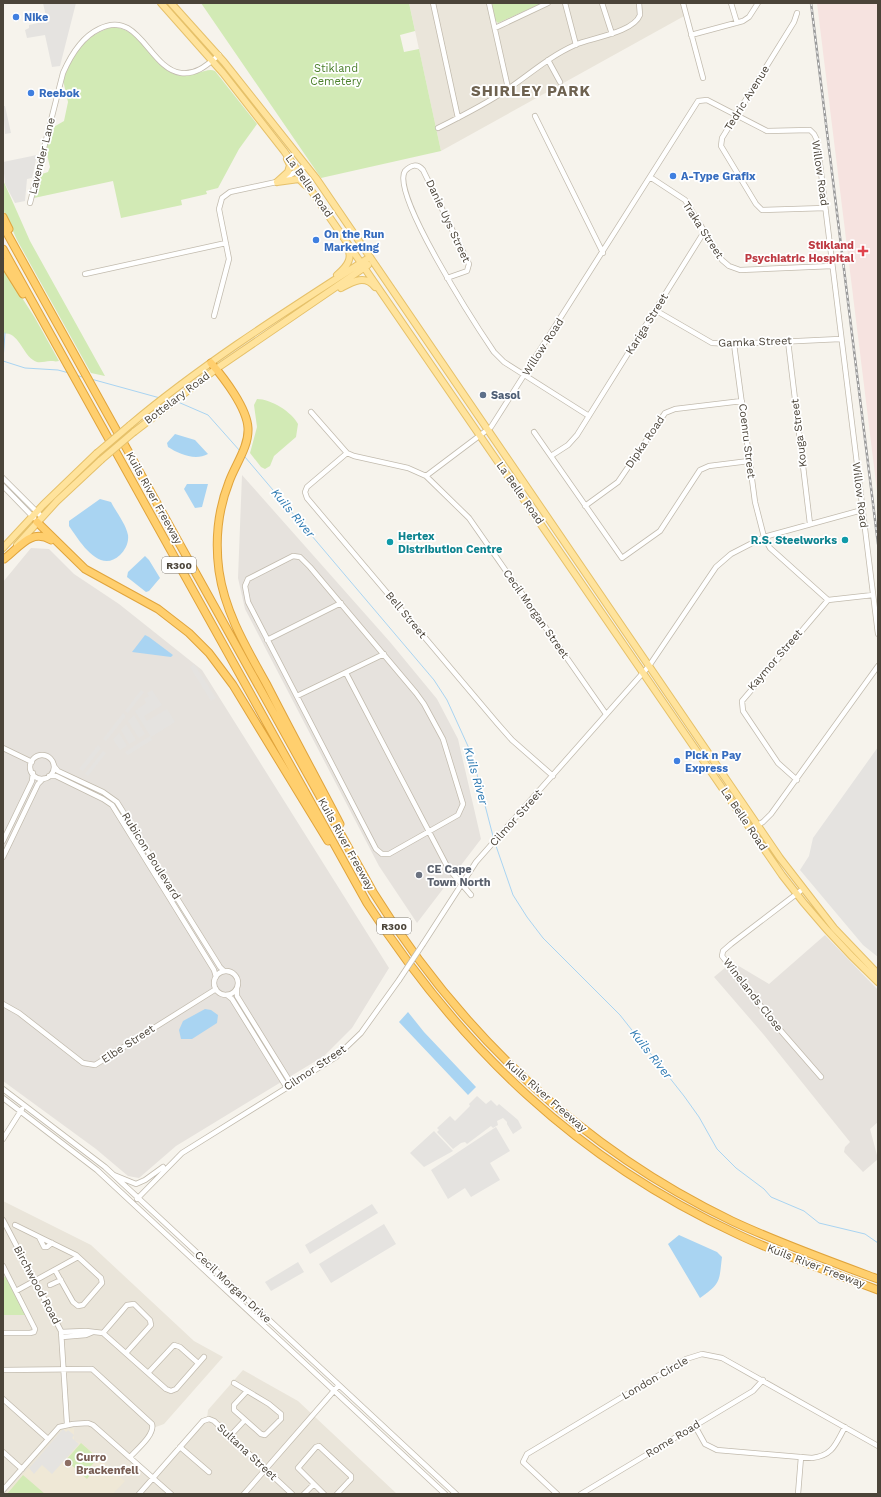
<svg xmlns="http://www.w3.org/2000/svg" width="881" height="1497" font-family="'Work Sans',sans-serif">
<rect width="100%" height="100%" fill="#f6f3ec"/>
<path fill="#eae5da" d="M409 3H489L495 27 547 3H683L686 15 441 151Z
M3 1201 91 1245 194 1341 223 1357 164 1424 153 1428 130 1457 153 1477 207 1419 208 1410 243 1370 298 1401 397 1494H3Z"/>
<path fill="#e6e2dd" d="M242 475 390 642 437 699 458 739 481 839 417 923 379 866 245 609 238 578Z
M31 548 49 549 74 574 119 604 202 670 389 968 352 1028 324 1056 176 1146 139 1178 128 1176 96 1149 3 1081V582Z
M825 935 878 990V1122L870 1129 878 1159 863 1172 844 1152 845 1147 850 1142 764 1035 714 977 732 962 769 984Z"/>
<path fill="#efe8d6" d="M74 1428V1440L83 1444 125 1481 113 1494H5L63 1429Z"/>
<path fill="#f6e3e0" d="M817 3H878V499Z"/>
<path fill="#d2eab5" d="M201 3H409L415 31 400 35 404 52 419 49 441 151 321 178Z
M492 3H542L498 23 495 20Z
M112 27C140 28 148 60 170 72 188 83 205 66 215 71L257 124 239 149 218 188 206 191 207 194 181 200 182 205 121 218 113 181 34 198 39 175 48 172 50 167 46 150 52 128 64 121 68 102 63 80 64 75C76 51 86 35 112 27Z
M3 180 30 241 105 376 91 373 17 240 3 209Z
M3 268 35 318 59 361C55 362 54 361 50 361 46 361 41 363 37 362 23 358 19 330 3 334Z
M257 399C271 399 292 412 298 424L296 437 274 456 270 466 265 469 261 467 250 453 257 427 254 405Z
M6 1275 26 1315H3V1279Z
M81 1443 98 1458 91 1466 94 1470 87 1479 66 1460Z
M23 1475 45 1494H7Z"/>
<path fill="#e5e3e0" d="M43 3H76L60 66 52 67 45 35 27 38 25 30 29 28V25L47 21Z
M3 106H5L11 133 5 134Z
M37 155 32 178 27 179 25 201 15 203 5 184 3 162Z
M194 664 216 698 211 701 190 667Z
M141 690 144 692 128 713 125 711Z
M152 690 162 705 144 716 147 721 167 709 175 722 151 737 135 711 146 703 144 699 149 696 147 693Z
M123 713 126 716 106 741 103 739Z
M134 715 145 734 139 738 128 721Z
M126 724 136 740 129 744 121 730Z
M119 733 127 746 120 750 113 739Z
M150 736 152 740 128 755 125 752Z
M98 745 101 748 83 771 79 769Z
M878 747V957L863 945 800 870 809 856 813 838Z
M103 751 106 753 88 776 85 774Z
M477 1096 486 1104 491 1100 497 1106 499 1104 518 1120 522 1128 513 1134 507 1124V1122L503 1118 497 1121 498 1125 493 1128 491 1126 467 1144 465 1142 461 1143 453 1149 437 1132 439 1130 437 1128 450 1116 455 1121 470 1106 469 1104Z
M496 1127 510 1151 490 1163 500 1180 471 1197 465 1188 448 1199 431 1170Z
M434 1131 453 1151 424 1167 410 1153Z
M372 1204 378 1213 310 1254 305 1245Z
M384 1224 396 1244 331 1283 319 1264Z
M298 1262 304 1272 271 1291 265 1282Z
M63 1429 66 1432 68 1430 74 1435 72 1438 79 1444 52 1474 42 1465 34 1474 29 1468Z"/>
<path fill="#a9d4f2" d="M175 434 195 440 208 454C195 461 179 454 168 447L167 443Z
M187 484H208L202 507 195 508 184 489Z
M100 499 111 502C116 512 126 524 128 535 129 543 125 550 120 555 99 575 79 540 69 526V521Z
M145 556 149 560 160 578 149 591 146 592 127 577 128 572Z
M145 635 149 637 173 655 171 657 132 652Z
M205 1009 211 1010 218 1015 217 1023 192 1039H181L179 1030 183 1021Z
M408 1012 424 1032 476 1087 468 1095 399 1022Z
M679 1235 717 1252 722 1257C719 1282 721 1283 700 1298L668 1244Z"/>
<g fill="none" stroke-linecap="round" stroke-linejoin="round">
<path stroke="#a9d4f2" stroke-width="1" d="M3 360 5 333
M3 361 25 368 58 370 69 373
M76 375 82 377
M91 379 160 398
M178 402 208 415 240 451
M245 457 434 680 447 700 472 755 494 840
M495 843 513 895 527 917 543 938 620 1015 684 1096 699 1117 717 1149 736 1168 764 1189 771 1197 804 1211 819 1223 865 1234 878 1243"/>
<g stroke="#c2bbae" stroke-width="6">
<path id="minor" d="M433 3 458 118
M489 3 508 88
M565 3 576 45
M602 3 612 34
M683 3 703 78
M731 3 737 23
M797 13 794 22 722 138 721 146 756 204 762 210 825 208
M495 28 548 3
M691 35 743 21 749 17 758 3
M548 60 560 82
M535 116 603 253
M438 128C462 116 486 104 508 89 530 74 550 56 575 45 590 38 633 33 640 15L639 3
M650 177 685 200 722 260 729 266 740 270 832 266
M30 203 63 73C70 57 82 37 99 29 139 8 149 69 181 73 197 75 208 64 219 55
M85 274 226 243
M447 278 467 271 469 264 423 170C417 163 411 165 405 171 390 193 477 327 494 352L504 362 589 416
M655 310 712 343 734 344 840 339
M214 316 229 259 219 209 222 198 230 192 281 181 306 165
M788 341 810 524
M734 344 755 502 764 537 770 548 828 600 873 595
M311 412 347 453 354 456 408 468 426 476 469 518 606 714
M534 432 622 558 660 531 700 470 709 466 749 461
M347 453 307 487 305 492 307 498 497 723 512 740 553 776
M551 456 568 445 577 435 704 232
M426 476 491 427 698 101 707 100 767 131 810 130 814 134 817 140 878 634
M3 478 42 517
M3 486 34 518
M585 506 618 482 665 413 675 409 742 401
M293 556 300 557 310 567 416 693 424 704 443 739 463 804 458 815 389 854H382L376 849 248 602 245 586 248 579Z
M267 640 341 603
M346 673 448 868 471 895
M297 696 384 654
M3 748 32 762
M30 767a12 12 0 1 1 24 0a12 12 0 1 1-24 0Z
M54 766 58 771 103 792 117 802 220 967 224 971
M49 776H56L103 799 112 805 214 970 216 977
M797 780 778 763 743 711 742 701 828 600
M750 829 763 822 771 814 878 666
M3 841 32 781 33 773
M3 857 38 784 43 779
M803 889 731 944 723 951 722 956 774 1023 821 1077
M423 944 476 862 649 666 716 567 731 554 764 537 862 510
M214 983a12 12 0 1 1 24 0a12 12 0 1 1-24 0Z
M237 988V996L292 1085
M227 995 232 999 287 1088
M3 1004 19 1013 83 1063 95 1065 216 989
M3 1089 105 1167 456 1494
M3 1098 97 1170 445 1494
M3 1139 22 1109
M114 1175 136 1184 145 1180 163 1167
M137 1199 182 1153 336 1057 361 1033 399 980
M3 1220 61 1331 67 1424
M15 1225 76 1255 101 1278 102 1283 83 1305 78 1306 73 1302 55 1270
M39 1237 44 1247H47L52 1243
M3 1266 35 1329 34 1332 30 1333H3
M50 1285 61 1280
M16 1291 78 1257
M61 1332 86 1331 103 1333 166 1389 171 1391 176 1389 204 1357
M103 1333 127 1305 134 1304 150 1320 151 1325 126 1353
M62 1337 86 1335 93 1332
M3 1370 92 1369 152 1424C155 1435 137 1449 130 1457
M148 1373 174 1345 180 1347 198 1363
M234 1383 269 1404 281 1414V1419L265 1435 261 1434 234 1410V1405L247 1391
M3 1399 48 1439
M695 1426 705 1444 717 1450 812 1458C833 1456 836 1443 845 1427
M230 1436 245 1420
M180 1447 209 1472
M3 1452 22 1469
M3 1490 59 1427 73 1424 88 1423 93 1425 171 1494
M139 1494 203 1421 209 1419 214 1421 292 1494
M244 1494 339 1385
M304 1494 314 1484
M324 1494 298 1468 316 1447 319 1446 351 1476V1479L337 1494
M557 1494 523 1462 527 1454 686 1359 702 1354 722 1358 878 1446
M581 1494 753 1391 763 1380
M798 1494 801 1457"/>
</g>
<g stroke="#e6c16a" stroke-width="8">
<path id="major" d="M161 3 223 73 284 151 782 875C811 914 843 949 878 982
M171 3 224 62 316 178 780 858 834 928 878 974
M277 182 299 179 305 185
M277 182 288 172 290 165 287 159
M337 275C348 266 354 257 346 244
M341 288C352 282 365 274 375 287
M130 425C205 362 288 310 370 257
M134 432 216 369 368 265
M17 545 57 501 101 460
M3 548 43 505 97 453"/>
</g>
<g stroke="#e0a43c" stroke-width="9">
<path id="highway" d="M3 217 9 229
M3 226 373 892C460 1033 582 1149 732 1221 779 1243 829 1261 878 1279
M3 249 367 903C462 1049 577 1160 737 1234 783 1256 831 1272 878 1290
M3 262 23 294
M211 363C224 378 247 408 248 428 249 447 235 465 229 482 218 510 215 541 219 571 225 613 247 649 267 685 291 732 316 778 340 824
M37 522 85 569 158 609 189 633 209 653 233 685 328 841
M4 559C19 548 31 528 51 540"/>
</g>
<use href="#minor" stroke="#fff" stroke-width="4.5"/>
<use href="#major" stroke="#ffe39c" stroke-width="6"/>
<use href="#highway" stroke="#ffcf6e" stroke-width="7"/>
<g stroke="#9a9a9a" stroke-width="2.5">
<path id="rail" d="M811 3 878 544"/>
</g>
<use href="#rail" stroke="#fff" stroke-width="1" stroke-dasharray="3" stroke-linecap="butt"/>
<g stroke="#c2bbae" stroke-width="6" stroke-linecap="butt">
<path id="minor-bridge" d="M399 980 423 944"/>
</g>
<g stroke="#e6c16a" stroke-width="8" stroke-linecap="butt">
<path id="major-bridge" d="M97 453 130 425
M101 460 134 432"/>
</g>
<use href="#minor-bridge" stroke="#fff" stroke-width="4.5"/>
<use href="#major-bridge" stroke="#ffe39c" stroke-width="6"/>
</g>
<g fill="#3f7fe0" stroke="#fff" stroke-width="1.5">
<circle cx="16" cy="17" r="4"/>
<circle cx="31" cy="93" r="4"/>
<circle cx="673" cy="176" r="4"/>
<circle cx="316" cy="240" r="4"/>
<circle cx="677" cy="761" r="4"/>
</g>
<path fill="#e0444e" stroke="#fff" stroke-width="1.5" d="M861 245h4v4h4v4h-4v4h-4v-4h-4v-4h4z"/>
<circle fill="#5c6f8a" stroke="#fff" stroke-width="1.5" cx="483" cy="395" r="4"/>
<g fill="#0f9aa8" stroke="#fff" stroke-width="1.5">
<circle cx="845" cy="540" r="4"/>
<circle cx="390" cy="542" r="4"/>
</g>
<circle fill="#6b7280" stroke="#fff" stroke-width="1.5" cx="419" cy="875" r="4"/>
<circle fill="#8d6e63" stroke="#fff" stroke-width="1.5" cx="68" cy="1463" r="4"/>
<g text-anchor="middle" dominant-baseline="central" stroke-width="3.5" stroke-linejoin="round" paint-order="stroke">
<g fill="#fff" stroke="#817c74" stroke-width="1">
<rect x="162" y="557" width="34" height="16" rx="3"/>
<rect x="377" y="918" width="34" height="16" rx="3"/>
</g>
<g font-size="10" font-weight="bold" fill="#4b4439">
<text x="179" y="565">R300</text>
<text x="394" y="926">R300</text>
</g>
<g font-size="11" font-weight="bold" fill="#366cbe" stroke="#fff" text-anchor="start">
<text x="24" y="17">Nike</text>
<text x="39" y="93">Reebok</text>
<text x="681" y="176">A-Type Grafix</text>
<text x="324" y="234">On the Run<tspan x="324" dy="13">Marketing</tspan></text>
<text x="685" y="755">Pick n Pay<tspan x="685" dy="13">Express</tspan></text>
</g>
<g font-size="11" fill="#4a7f2a" stroke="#fff">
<text x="336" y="68">Stikland<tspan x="336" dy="13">Cemetery</tspan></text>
</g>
<g font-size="11" fill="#4b4439" stroke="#fff">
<text transform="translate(747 98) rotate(-58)">Tedric Avenue</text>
<text transform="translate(42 156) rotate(-76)">Lavender Lane</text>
<text transform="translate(820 173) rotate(82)">Willow Road</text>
<text transform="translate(309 186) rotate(55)">La Belle Road</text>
<text transform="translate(448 221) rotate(65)">Danie Uys Street</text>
<text transform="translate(703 230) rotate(57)">Traka Street</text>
<text transform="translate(647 324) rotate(-58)">Kariga Street</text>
<text transform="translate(755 342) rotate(-2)">Gamka Street</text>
<text transform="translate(543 347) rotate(-57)">Willow Road</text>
<text transform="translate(177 398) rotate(-37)">Bottelary Road</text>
<text transform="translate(799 433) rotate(-97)">Kouga Street</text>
<text transform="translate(747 441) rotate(83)">Coenru Street</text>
<text transform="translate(645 442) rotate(-56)">Dipka Road</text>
<text transform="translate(520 493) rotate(55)">La Belle Road</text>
<text transform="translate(860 495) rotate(83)">Willow Road</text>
<text transform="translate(154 498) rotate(61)">Kuils River Freeway</text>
<text transform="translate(536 614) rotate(55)">Cecil Morgan Street</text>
<text transform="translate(406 615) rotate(50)">Bell Street</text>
<text transform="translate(775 660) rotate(-49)">Kaymor Street</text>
<text transform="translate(516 818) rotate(-48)">Cilmor Street</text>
<text transform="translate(744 819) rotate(56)">La Belle Road</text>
<text transform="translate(346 844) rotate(61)">Kuils River Freeway</text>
<text transform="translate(151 856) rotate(58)">Rubicon Boulevard</text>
<text transform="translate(753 995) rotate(52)">Winelands Close</text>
<text transform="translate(128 1044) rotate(-33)">Elbe Street</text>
<text transform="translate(315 1068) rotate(-34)">Cilmor Street</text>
<text transform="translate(546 1096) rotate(41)">Kuils River Freeway</text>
<text transform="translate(816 1266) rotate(21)">Kuils River Freeway</text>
<text transform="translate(37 1285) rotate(62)">Birchwood Road</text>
<text transform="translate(233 1287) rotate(43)">Cecil Morgan Drive</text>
<text transform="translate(655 1378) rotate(-30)">London Circle</text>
<text transform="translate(673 1439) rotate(-31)">Rome Road</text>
<text transform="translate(247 1452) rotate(43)">Sultana Street</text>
</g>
<g font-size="11" font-weight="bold" fill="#be3a42" stroke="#fff" text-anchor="end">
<text x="854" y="245">Stikland<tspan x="854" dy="13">Psychiatric Hospital</tspan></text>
</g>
<g font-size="11" font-weight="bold" fill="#4e5e75" stroke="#fff" text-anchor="start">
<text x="491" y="395">Sasol</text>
</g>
<g font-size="11" font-weight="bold" fill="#0d838f" stroke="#fff" text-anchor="start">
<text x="398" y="536">Hertex<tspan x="398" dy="13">Distribution Centre</tspan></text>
<text x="837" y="540" text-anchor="end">R.S. Steelworks</text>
</g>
<g font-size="11" font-weight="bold" fill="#5b616d" stroke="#fff" text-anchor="start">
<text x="427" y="869">CE Cape<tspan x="427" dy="13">Town North</tspan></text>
</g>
<g font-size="11" font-weight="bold" fill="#785e54" stroke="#fff" text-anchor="start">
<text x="76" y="1457">Curro<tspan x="76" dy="13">Brackenfell</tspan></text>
</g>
<g font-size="12" font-style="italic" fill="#2e7ab2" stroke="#fff">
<text transform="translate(293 513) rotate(50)">Kuils River</text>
<text transform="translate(476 776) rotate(74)">Kuils River</text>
<text transform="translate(651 1054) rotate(52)">Kuils River</text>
</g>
<g font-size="15" font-weight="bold" letter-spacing="1" fill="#6e6250" stroke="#fff">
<text x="531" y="91">SHIRLEY PARK</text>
</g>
</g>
<rect width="881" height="1497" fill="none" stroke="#4b4439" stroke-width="8"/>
</svg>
